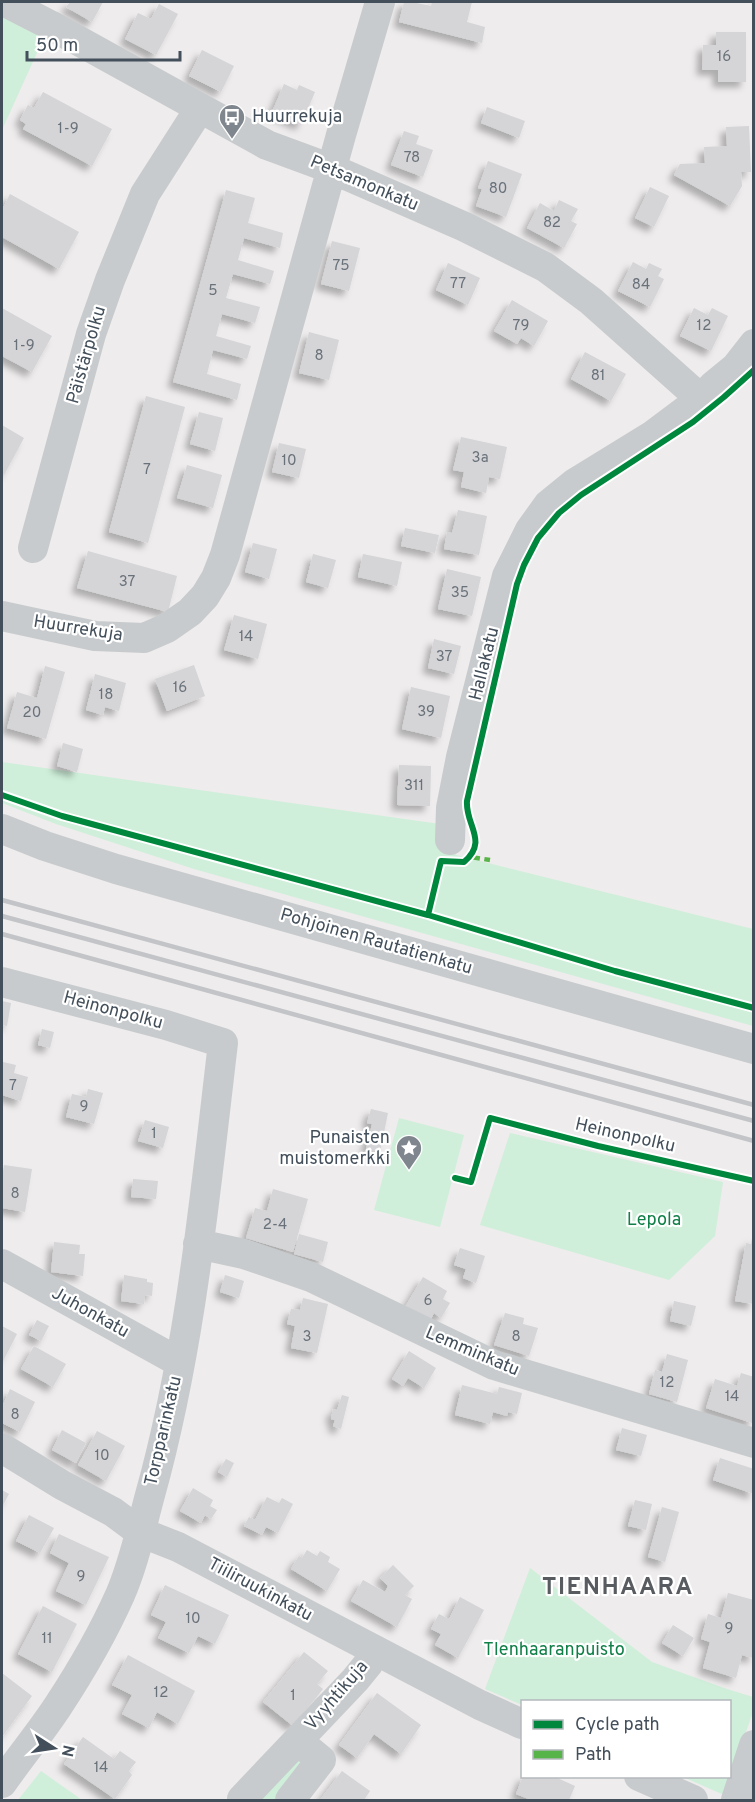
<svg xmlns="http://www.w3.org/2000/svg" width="755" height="1802" font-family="Overpass,sans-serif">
<defs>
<filter id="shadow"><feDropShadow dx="-5.5" dy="5.5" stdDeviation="3" flood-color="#0004"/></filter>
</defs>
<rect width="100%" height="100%" fill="#eeecec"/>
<path fill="#cfefda" d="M2 10 46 33 2 130Z
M2 762 440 824 441 836 456 855 753 929V1026L194 869 56 824 2 803Z
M399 1118 464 1135 440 1227 374 1210Z
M510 1133 723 1182 715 1236 669 1280 480 1225Z
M530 1568 652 1662 727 1689 753 1697V1712L724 1795 683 1777 730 1776V1702H522V1705L485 1689Z
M305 1759 281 1800H259L290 1761Z
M41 1771 82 1800H18Z"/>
<path fill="#d5d4d7" filter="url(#shadow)" d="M70 2H103L92 22 66 7Z
M404 2H412L431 6 432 2H472L467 22 485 27 482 43 399 22Z
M159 4 178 14 156 55 125 39 138 13 151 19Z
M716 32H746V82H718V70H702L703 45H716Z
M202 50 234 66 221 92 189 76Z
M284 84 297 90 299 85 315 92 301 125 272 112Z
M43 92 112 129 92 166 23 129 26 124 20 120 28 105 34 108Z
M487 107 525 121 519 138 481 123Z
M749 126 751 172H741L742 186 730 206 674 175 680 164 705 163 704 147 727 146 726 127Z
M404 131 419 136 416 144 433 150 423 177 391 165Z
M488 161 522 174 506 217 476 206 482 189 478 188Z
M650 187 669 196 654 227 635 218Z
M226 190 255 198 248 223 283 233 280 248 244 238 238 260 274 271 270 284 233 274 226 298 260 307 255 323 222 314 216 336 251 346 247 359 213 350 207 374 241 384 237 400 173 382Z
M10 194 79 232 59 269 2 237V210Z
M559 200 578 209 571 221 577 224 564 248 527 228 540 203 554 211Z
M332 241 360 248 349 291 321 284Z
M633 262 646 269 649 263 662 269 658 276 664 279 650 307 618 291Z
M448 263 480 278 468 305 436 290Z
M512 300 548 321 534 346 521 338 517 344 494 331Z
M2 308 52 336 32 372 2 356Z
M694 308 708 315 712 308 728 316 711 351 680 336Z
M309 332 339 340 329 380 299 373Z
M585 352 626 374 611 401 571 379Z
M146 396 185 407 148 543 109 532Z
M199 412 223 418 215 451 190 444Z
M2 425 24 438 4 475 2 473Z
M461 437 507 447 500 479 489 477 486 493 461 487 464 472 453 470Z
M279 443 306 449 299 478 272 472Z
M187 465 222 475 213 508 177 498Z
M458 510 487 516 479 555 444 549 447 532 452 533Z
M405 528 439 535 435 553 401 546Z
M253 543 277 549 269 579 245 572Z
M88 551 177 576 168 612 77 588Z
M313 554 336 560 328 588 306 582Z
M363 554 402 562 397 586 358 577Z
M447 569 481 577 472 616 438 609Z
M234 615 267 624 258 659 224 650Z
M434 639 461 646 454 674 428 668Z
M194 665 205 696 167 711 155 679Z
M45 666 65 672 46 739 7 728 17 692 37 698Z
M95 674 126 683 119 711 105 707 103 715 86 710Z
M411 687 450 696 441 738 402 729Z
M63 743 83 749 77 772 57 766Z
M399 765 431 766 430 806 397 805Z
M2 1001 11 1003 7 1026 2 1025Z
M42 1029 54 1032 50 1048 38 1045Z
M3 1062 16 1065 14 1073 28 1077 21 1101 2 1095Z
M88 1089 103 1093 94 1124 66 1117 72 1094 86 1097Z
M371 1109 388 1113 380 1152 366 1149 372 1124 367 1123Z
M145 1120 169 1127 163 1148 138 1141Z
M4 1165 32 1169 25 1212 2 1208V1179Z
M133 1179 158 1181 156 1199 131 1197Z
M273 1189 308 1199 293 1252 246 1238 255 1208 267 1211Z
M299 1234 328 1242 323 1262 294 1254Z
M752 1238H754V1304L735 1301 746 1243 751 1244Z
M54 1242 80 1245 79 1254H85L83 1276 51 1272Z
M460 1248 485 1256 476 1283 463 1278 466 1269 454 1265Z
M124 1275 147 1279V1282L153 1283 152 1296 145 1295 144 1304 121 1301Z
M225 1275 244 1281 239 1298 220 1292Z
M423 1277 447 1291 443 1299 450 1303 441 1318 434 1313 430 1321 405 1307Z
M303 1298 328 1304 317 1353 291 1348 295 1326 287 1324 291 1309 300 1310Z
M674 1301 696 1306 691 1326 670 1321Z
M505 1313 524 1318 523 1324 538 1328 529 1356 494 1345Z
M37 1320 49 1326 41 1341 29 1335Z
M2 1326 17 1334 2 1363Z
M34 1346 66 1364 53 1387 21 1369Z
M409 1351 436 1368 424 1388 408 1378 403 1386 392 1379Z
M667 1354 688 1360 677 1402 649 1394 655 1370 662 1372Z
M741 1373 754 1377V1419L752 1423 706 1408 715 1379 737 1386Z
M462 1385 497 1394 499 1387 522 1393 517 1414 508 1412 507 1416 493 1412 490 1424 455 1415Z
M10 1389 35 1402 20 1432 2 1423V1407Z
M342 1395 349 1397 341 1429 333 1426 335 1420 331 1419 333 1409 337 1410Z
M622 1428 647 1435 641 1456 616 1450Z
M62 1430 86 1443 76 1463 52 1450Z
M97 1431 125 1446 106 1481 78 1465Z
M720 1458 754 1469V1494L713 1480Z
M226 1459 234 1463 227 1477 218 1472Z
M193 1488 213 1500 210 1506 217 1510 211 1519 205 1515 201 1523 180 1511Z
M2 1490 9 1494 2 1507Z
M267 1497 279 1503 282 1498 293 1504 278 1533 266 1527 262 1535 244 1526 249 1517 255 1520Z
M635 1500 652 1504 646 1530 628 1526Z
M662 1507 679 1512 665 1562 648 1557Z
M29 1515 54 1528 40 1553 16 1541Z
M59 1534 109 1557 86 1605 56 1591 69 1563 50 1553Z
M307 1550 317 1556 320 1551 330 1557 328 1562 340 1569 327 1591 291 1569 299 1556 302 1558Z
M393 1565 414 1586 405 1595 412 1599 397 1627 351 1601 363 1580 385 1592 388 1586 380 1578Z
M165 1585 229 1615 215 1644 198 1636 189 1653 158 1638 166 1622 151 1615Z
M728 1593 754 1600V1656L753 1658 742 1655 736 1678 703 1668 710 1642 701 1639 708 1614 721 1618Z
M460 1597 484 1610 458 1658 435 1645 441 1634 431 1629 439 1614 449 1619Z
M43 1606 77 1624 52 1672 18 1654Z
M673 1625 694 1638 683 1656 662 1643Z
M304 1652 328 1671 317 1684 323 1689 293 1726 263 1702Z
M128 1655 195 1691 178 1724 157 1712 149 1728 122 1714 132 1695 112 1685Z
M2 1673 32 1696 2 1737Z
M377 1693 421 1725 401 1754 374 1734 357 1758 339 1745Z
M83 1737 114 1759 120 1751 136 1762 129 1771 132 1775 115 1799 64 1764Z
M342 1771 370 1791 364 1800H320Z
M523 1776H553L575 1786 569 1800H531L516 1794Z"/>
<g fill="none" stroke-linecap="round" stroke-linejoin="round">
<path stroke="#c8cbcd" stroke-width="30" d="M5 2 50 25 267 145 332 169 465 227 545 267 591 301 701 399
M33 548 91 334 110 280 145 194 200 108
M2 616 95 636 144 638 167 628 190 612 205 596 216 578 225 555 341 135 380 2
M2 829 45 846 116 869 754 1049
M450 840 451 808 461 757 491 639 507 576 530 530 548 505 575 483 653 435 701 399 714 385 736 367 754 344
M2 982 166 1025 223 1043C205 1194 191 1348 150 1495 141 1528 134 1563 120 1595 103 1633 81 1671 58 1706 41 1732 20 1757 2 1783
M198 1244 244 1254 311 1277 494 1365 754 1443
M2 1264 179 1362
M2 1448 62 1485 113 1512 140 1532 178 1547 480 1705 522 1724
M639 1776 693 1800
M244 1800 242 1799 355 1680 368 1664 375 1650
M290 1800 321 1760 298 1741
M736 1800 754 1745"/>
<path stroke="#c2c4c7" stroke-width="4.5" d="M2 900 754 1105
M2 916 754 1121
M2 934 754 1141"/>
<path stroke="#57b448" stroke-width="4.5" stroke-dasharray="9 4.5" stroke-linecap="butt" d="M471 857 490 860"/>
<g stroke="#fff" stroke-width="10">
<path id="cycleway" d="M2 795 62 816 428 915 615 971 754 1008
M428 915 441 861 464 862C489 841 465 825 467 801L517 584 524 565 538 538 559 513 581 495 693 422 724 397 754 370
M455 1178 471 1182 490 1118 598 1146 754 1181"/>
</g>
<use href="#cycleway" stroke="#00873e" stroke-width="6"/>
</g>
<defs>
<g id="bus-pin" transform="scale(1.35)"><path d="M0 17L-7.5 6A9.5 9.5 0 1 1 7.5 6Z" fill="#7f868d" stroke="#fff"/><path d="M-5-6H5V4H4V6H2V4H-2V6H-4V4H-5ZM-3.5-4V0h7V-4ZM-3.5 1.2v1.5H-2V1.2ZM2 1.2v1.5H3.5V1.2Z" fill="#fff"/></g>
<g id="sight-pin" transform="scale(1.35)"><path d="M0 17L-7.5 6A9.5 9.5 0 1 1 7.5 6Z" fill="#7f868d" stroke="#fff"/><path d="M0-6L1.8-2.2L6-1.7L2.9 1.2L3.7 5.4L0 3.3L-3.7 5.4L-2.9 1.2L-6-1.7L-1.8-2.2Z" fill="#fff"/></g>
</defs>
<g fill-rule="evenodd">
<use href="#bus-pin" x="232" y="117"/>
<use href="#sight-pin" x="409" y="1148"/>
</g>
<g text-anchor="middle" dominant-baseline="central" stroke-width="4.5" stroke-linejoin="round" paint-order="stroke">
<g font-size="15" fill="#69727a">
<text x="724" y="57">16</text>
<text x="68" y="129">1-9</text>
<text x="412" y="158">78</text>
<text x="498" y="189">80</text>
<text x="552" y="223">82</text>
<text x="341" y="266">75</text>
<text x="458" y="284">77</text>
<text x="641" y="285">84</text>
<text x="213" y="291">5</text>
<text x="521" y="326">79</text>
<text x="704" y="326">12</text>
<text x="24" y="346">1-9</text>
<text x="319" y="356">8</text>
<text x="598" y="376">81</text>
<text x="480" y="458">3a</text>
<text x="289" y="461">10</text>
<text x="147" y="470">7</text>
<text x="127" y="582">37</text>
<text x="460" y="593">35</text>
<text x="246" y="637">14</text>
<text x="444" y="657">37</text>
<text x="180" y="688">16</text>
<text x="106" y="695">18</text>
<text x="426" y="712">39</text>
<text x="32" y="713">20</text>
<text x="414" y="786">311</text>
<text x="13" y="1086">7</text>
<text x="84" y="1107">9</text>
<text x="154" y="1134">1</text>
<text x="15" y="1194">8</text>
<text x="275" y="1225">2-4</text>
<text x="428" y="1301">6</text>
<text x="307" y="1337">3</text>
<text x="516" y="1337">8</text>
<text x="667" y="1383">12</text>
<text x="732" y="1397">14</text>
<text x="15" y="1415">8</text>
<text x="102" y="1456">10</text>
<text x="81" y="1577">9</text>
<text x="193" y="1619">10</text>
<text x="729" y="1629">9</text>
<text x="47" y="1639">11</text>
<text x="161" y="1693">12</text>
<text x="293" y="1696">1</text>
<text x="101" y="1768">14</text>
</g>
<g font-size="18" fill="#434f5a" stroke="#fff" text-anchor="start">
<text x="252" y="117">Huurrekuja</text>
<text x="390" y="1138" text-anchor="end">Punaisten<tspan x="390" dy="21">muistomerkki</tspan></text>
</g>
<g font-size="18" fill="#434f5a" stroke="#fff">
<text transform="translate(364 184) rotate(23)">Petsamonkatu</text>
<text transform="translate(87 355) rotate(-74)">Päistärpolku</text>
<text transform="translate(78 629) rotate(9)">Huurrekuja</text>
<text transform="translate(485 664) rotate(-76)">Hallakatu</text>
<text transform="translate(376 942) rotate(16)">Pohjoinen Rautatienkatu</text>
<text transform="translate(113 1011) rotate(15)">Heinonpolku</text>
<text transform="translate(625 1136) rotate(13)">Heinonpolku</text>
<text transform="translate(90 1313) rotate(29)">Juhonkatu</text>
<text transform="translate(472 1352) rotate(23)">Lemminkatu</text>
<text transform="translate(164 1431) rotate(-77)">Torpparinkatu</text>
<text transform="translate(260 1590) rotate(28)">Tiiliruukinkatu</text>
<text transform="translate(337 1696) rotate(-49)">Vyyhtikuja</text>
</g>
<g font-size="18" fill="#107f48" stroke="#fff">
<text x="654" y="1220">Lepola</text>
<text x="554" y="1650">TIenhaaranpuisto</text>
</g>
<g font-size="24" font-weight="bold" letter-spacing="1.5" fill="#585c61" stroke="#fff">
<text x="618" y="1588">TIENHAARA</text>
</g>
</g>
<rect width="755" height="1802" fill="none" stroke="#434f5a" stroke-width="6"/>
<rect x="521" y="1700" width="210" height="78" fill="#ffffff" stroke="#b4b9bd" stroke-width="1.5"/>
<rect x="533" y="1720" width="30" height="9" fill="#00873e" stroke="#b4b9bd" stroke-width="1.5"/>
<text x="575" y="1730" font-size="18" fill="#434f5a">Cycle path</text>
<rect x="533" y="1750" width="30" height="9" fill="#57b448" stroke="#b4b9bd" stroke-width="1.5"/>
<text x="575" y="1760" font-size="18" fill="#434f5a">Path</text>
<g transform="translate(54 1748) rotate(102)" stroke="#ffffff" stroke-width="4.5" paint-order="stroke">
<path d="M0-4.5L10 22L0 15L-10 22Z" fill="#434f5a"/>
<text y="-9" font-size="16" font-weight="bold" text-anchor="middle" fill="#434f5a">N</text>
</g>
<path d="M27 51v9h153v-9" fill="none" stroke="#434f5a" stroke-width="3"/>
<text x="36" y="51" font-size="18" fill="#434f5a" stroke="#ffffff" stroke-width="4.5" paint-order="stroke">50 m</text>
</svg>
